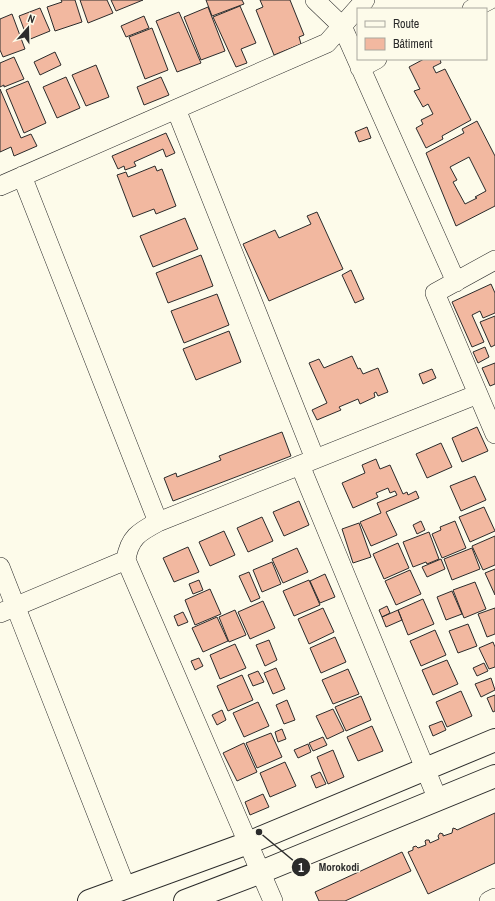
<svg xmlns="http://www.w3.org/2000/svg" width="495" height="901" font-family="'Archivo Narrow',sans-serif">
<rect width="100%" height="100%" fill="#fdfbea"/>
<path fill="#f2b8a0" stroke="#2b2b2b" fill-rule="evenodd" d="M61 0H75L82 22 55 31 47 7 62 2Z
M80 0H107L113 13 88 23Z
M111 0H143L116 11Z
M206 0H242L244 4 212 16Z
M260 0H290L304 35 299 37 301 44 274 55 256 10 263 7Z
M240 6 256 43 241 49 247 63 236 67 213 17Z
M208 7 225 51 201 60 184 17Z
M40 8 50 31 28 40 19 16Z
M179 12 201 63 177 72 156 21Z
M12 14 25 49 3 57 0 50V19Z
M144 16 149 28 126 37 121 26Z
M152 28 168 70 145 79 129 37Z
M55 52 61 65 40 75 34 62Z
M14 57 24 79 4 87V85L0 87V63Z
M424 59H440L441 63 433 67 436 73 445 69 471 120 442 136 443 139 426 148 416 128 423 124 421 120 433 114 428 104 423 107 414 91 420 89 409 67Z
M96 65 109 97 86 106 72 75Z
M66 77 80 108 57 118 43 87Z
M161 77 169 95 144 105 137 87Z
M28 81 46 123 24 133 6 90Z
M0 89 21 138 31 134 37 146 14 156 11 147 0 152Z
M477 121 495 156V206L456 226 426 153 464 133 462 129ZM469 157 486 191 475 197 477 198 465 204 453 182 457 180 450 167Z
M367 127 371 138 359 142 355 132Z
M166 133 175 153 166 157 163 149 134 162 136 166 125 170 124 166 118 169 112 156Z
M155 166 157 171 162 169 176 206 156 214 154 209 133 217 117 175 126 172 128 177Z
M317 212 343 269 269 301 243 244 275 230 279 238 311 224 307 216Z
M185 218 198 249 153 267 140 236Z
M201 255 213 286 168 303 156 273Z
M351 270 364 299 355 303 342 275Z
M491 284 495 293V313L483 318 480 311 472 315 484 342 472 347 452 302Z
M217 294 229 325 184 343 171 311Z
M495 316V345L491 347 480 322Z
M229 331 241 362 196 380 183 349Z
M485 347 489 357 478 363 473 352Z
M352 356 358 369 360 368 363 374 378 368 388 392 378 396 376 392 374 393 375 397 360 404 358 399 339 407 341 410 317 420 312 410 327 403 309 363 319 359 324 368Z
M495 363V384L490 386 482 368Z
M432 369 436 378 423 384 419 374Z
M477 427 488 451 462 462 452 438Z
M282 432 291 456 173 501 164 478 176 473 177 477 221 460 219 456Z
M441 443 452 467 427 478 416 454Z
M376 459 380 469 390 465 403 494 407 492 408 495 416 491 419 498 386 512 397 535 371 546 360 522 381 513 377 503 397 495 395 491 390 493 388 488 376 493 378 497 353 508 342 483 365 473 362 465Z
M475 476 486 500 461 511 450 486Z
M299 501 309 525 284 536 273 512Z
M484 507 495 531 470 542 459 517Z
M262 517 273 541 248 552 237 528Z
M421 521 425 530 417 534 413 525Z
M455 521 466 548 442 558 432 534 441 530 440 527Z
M359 523 371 557 353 563 342 529Z
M224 531 235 555 210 566 199 542Z
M429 532 439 559 427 564 426 562 413 567 403 542Z
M495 536V565L483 570 472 546Z
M398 543 409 568 384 579 373 554Z
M188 547 199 572 174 582 163 558Z
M297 548 308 572 283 583 272 559Z
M472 548 480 569 452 580 444 559Z
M441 559 445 569 427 577 422 567Z
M272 562 281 584 262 592 253 570Z
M495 569V595L485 573Z
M410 570 421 594 396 605 385 581Z
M249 572 260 598 251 602 239 576Z
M325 574 335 597 320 603 310 581Z
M199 580 203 590 193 594 189 584Z
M309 580 320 605 294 616 283 591Z
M475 582 486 609 464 618 453 590Z
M210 589 221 614 195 625 185 600Z
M452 591 462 614 446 620 437 597Z
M423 599 434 624 408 635 398 610Z
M263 601 275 628 250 639 238 612Z
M387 606 390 613 382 617 379 610Z
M323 608 334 632 309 644 298 619Z
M495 608V634L487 637 478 614Z
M235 610 246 635 229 642 219 617Z
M398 610 402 620 386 627 382 617Z
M183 612 188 622 178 626 174 616Z
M217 617 228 641 203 652 192 628Z
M468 624 477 646 458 653 449 631Z
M435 630 446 655 421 666 410 641Z
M335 637 346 662 321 673 310 648Z
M269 640 277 660 265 666 256 645Z
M493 642 495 647V667L489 669 479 648Z
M235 644 246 668 220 679 210 655Z
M199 658 203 666 195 670 191 661Z
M447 660 458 684 433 695 422 670Z
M484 663 488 671 477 676 473 668Z
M276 668 285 689 273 694 264 673Z
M348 669 359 694 333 704 322 680Z
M258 671 264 682 253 686 248 675Z
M242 675 253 700 228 711 217 686Z
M491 678 495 690 481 697 475 684Z
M461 691 472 716 447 727 436 702Z
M495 695V711L493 712 487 698Z
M361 696 371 720 346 731 335 707Z
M287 700 295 720 284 724 276 705Z
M258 702 269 726 244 737 233 713Z
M333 709 344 731 327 739 316 716Z
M222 710 226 720 217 725 212 715Z
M442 721 446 730 433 736 429 726Z
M372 726 383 751 358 761 347 737Z
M282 729 286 739 278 742 275 732Z
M271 733 282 757 257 768 246 743Z
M323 737 327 745 313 751 309 743Z
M244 743 257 772 237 781 223 753Z
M308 744 311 752 298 758 294 750Z
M333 750 344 777 328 784 317 757Z
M285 762 296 786 270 797 260 773Z
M320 772 326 784 316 788 311 776Z
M263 794 269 807 250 815 245 802Z
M495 813V863L428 894 408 852 413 850V847L416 846 418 848 426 845 425 841 426 840H429L430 843 439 839 438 836 440 833 443 834V836L452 833 453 828 456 829 457 830Z
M402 852 411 871 345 901H319L315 892Z"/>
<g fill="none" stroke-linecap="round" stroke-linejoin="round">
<g stroke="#2b2b2b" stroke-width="20">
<path id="minor" d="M315 0 342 26 456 282
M472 9 489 0
M360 68 377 59
M176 109 315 459
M22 176 158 522
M0 186 327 43 365 0
M495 260 435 293 495 434
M300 465 438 800
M0 567 126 888
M0 613 126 560
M273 901 126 560C129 538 139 532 158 522L478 394
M489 901 495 898"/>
</g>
<g stroke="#2b2b2b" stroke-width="24">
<path id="tertiary" d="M89 901 248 843 495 740
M185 901 261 872 495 776"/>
</g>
<use href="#minor" stroke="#fdfbea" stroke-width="19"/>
<use href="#tertiary" stroke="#fdfbea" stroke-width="22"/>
</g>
<path fill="none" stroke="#2b2b2b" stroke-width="1.5" d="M259 832L301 867"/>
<g fill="#2b2b2b" stroke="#fdfbea" stroke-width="1.5">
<circle cx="259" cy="832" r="4"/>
<circle cx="301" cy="867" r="10"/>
</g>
<g font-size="12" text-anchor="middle" font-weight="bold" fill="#fff">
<text x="301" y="872">1</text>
</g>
<g font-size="11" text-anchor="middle" font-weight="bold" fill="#2b2b2b" stroke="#fdfbea" stroke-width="3" stroke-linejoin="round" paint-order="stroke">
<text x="339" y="871">Morokodi</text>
</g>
<rect x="357" y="8" width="130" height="52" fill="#fdfbea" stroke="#a9a89e"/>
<rect x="365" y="21" width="20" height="6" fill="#fdfbea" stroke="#a9a89e"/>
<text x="393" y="28" font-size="12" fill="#2b2b2b">Route</text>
<rect x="365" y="38" width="20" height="12" fill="#f2b8a0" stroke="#a9a89e"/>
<text x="393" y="48" font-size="12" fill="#2b2b2b">Bâtiment</text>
<g transform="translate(28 28) rotate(20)" stroke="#fdfbea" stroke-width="3" paint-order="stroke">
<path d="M0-3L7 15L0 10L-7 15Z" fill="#2b2b2b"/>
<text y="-6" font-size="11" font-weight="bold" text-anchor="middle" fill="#2b2b2b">N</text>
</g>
</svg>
